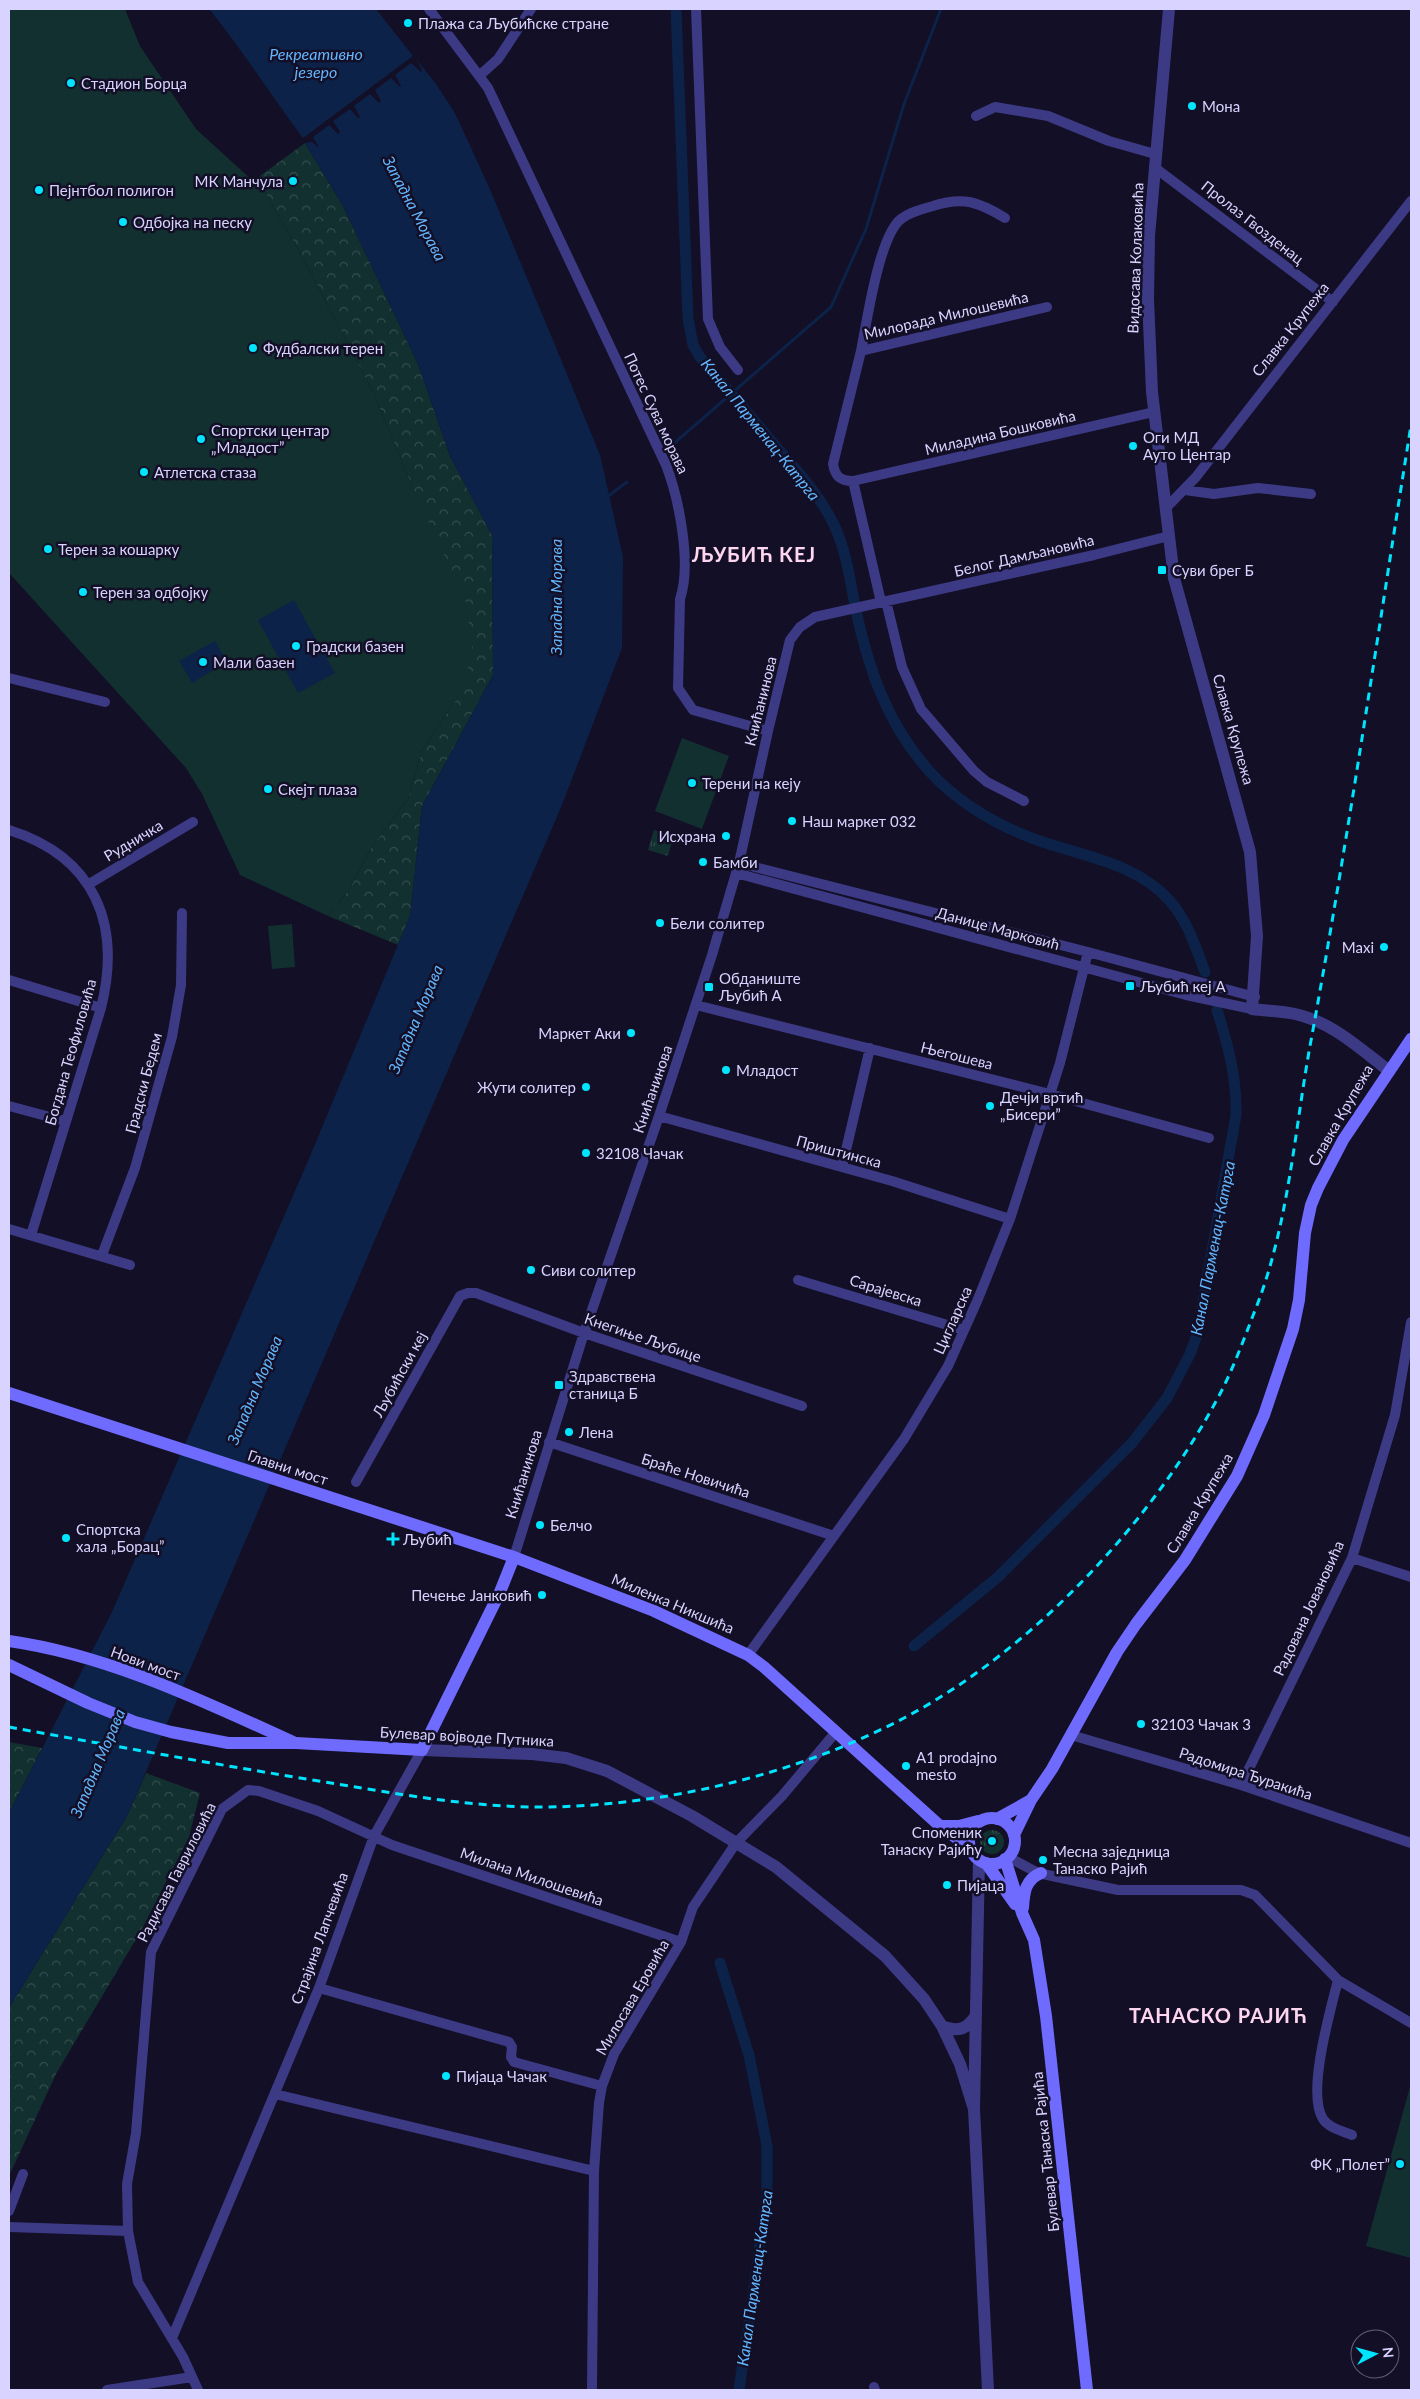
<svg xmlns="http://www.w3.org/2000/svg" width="1420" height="2399" font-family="Lato,sans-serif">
<defs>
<pattern id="grass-tufts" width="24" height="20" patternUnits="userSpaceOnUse" patternTransform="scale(1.25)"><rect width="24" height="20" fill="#12302f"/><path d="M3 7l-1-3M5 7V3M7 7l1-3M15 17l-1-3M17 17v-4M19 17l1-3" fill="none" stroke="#344d4e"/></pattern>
<pattern id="forest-crowns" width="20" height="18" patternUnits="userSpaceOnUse" patternTransform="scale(1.25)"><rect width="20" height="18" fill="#12302f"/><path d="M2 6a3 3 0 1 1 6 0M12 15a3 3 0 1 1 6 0" fill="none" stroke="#344d4e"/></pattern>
</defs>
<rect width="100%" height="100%" fill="#130f26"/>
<path fill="url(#grass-tufts)" d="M654 830 674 835 668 856 648 850Z
M980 1842a12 12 0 1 1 24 0a12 12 0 1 1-24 0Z"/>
<path fill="url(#forest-crowns)" d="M305 143 343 206 418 364 450 456 492 535 493 675 422 806 410 916 398 945 328 916 350 888 372 846 408 799 422 750 458 697 411 484 374 394 301 254 264 191 253 181Z
M9 1742 42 1748 9 1813Z
M146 1773 200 1793 189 1837 142 1929 56 2074 9 2176V2008L127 1816Z"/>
<path fill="#12302f" d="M9 9H125L140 46 196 129 264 191 301 254 374 394 411 484 466 603 473 653 458 697 422 750 408 799 372 846 350 888 328 916 240 875 202 794 186 768 9 573Z
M682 738 729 756 702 829 655 811Z
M292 924 295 967 272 969 268 926Z
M1411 2083V2258L1366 2246Z"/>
<path fill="#0c2248" d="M209 9H376L413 56 303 138C271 95 243 51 209 9Z
M416 59 436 84 455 113 489 187 555 345 600 455 623 557 622 648 562 805 127 1816 9 2008V1813L112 1612 308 1161 410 916 422 806 493 675 492 535 450 456 418 364 343 206 305 143 312 142 319 148 313 137 329 125 338 134 340 132 333 121 350 109 358 118 360 117 354 106 370 94 379 103 381 101 375 90 391 78 400 87 401 86 395 75 411 63 421 72 422 70Z
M294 600 335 673 298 693 258 620Z
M215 641 227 662 192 683 179 661Z"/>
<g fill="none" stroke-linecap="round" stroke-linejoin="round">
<path stroke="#0c2248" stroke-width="3" d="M671 446 831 307 866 229 904 104 941 9
M607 497 627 482"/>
<path stroke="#0c2248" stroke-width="11" d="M676 9 688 318 693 345 700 357C726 388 753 419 779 450 799 473 821 497 834 525 846 550 850 579 855 606 868 668 887 725 931 773 960 804 996 825 1037 840 1082 856 1136 863 1169 900 1188 921 1195 946 1205 972
M914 1646 998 1577 1132 1443 1167 1398 1190 1354 1197 1335 1236 1115C1237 1078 1228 1045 1217 1010
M720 1963 749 2055 767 2146V2196L739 2390"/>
<path stroke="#3d3a85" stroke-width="10" d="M429 9 488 88 666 465C679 499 692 564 680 599L678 688 693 710 768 731
M696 9 708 319 720 347 738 370
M479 76 498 59 531 9
M976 116 995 107 1031 113 1048 116 1109 141 1155 154
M1154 167 1333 302
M861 351C867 321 879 236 901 219 910 212 922 209 933 206 963 196 979 202 1005 218
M853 481 1154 412
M1185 490 1214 494 1258 488 1311 494
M1166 508 1196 477 1411 201
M886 601 902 667 921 709 974 771 987 782 1024 801
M881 602 853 481C840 481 835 476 833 464L861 351 1047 307
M9 678 105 702
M9 830C95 857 122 924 101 1008L31 1235
M739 863 1088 952 1255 997
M736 873 1186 995 1252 1009
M89 884 193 822
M9 980 101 1008
M696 1005 1050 1094 1209 1138
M9 1106 65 1121
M659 1116 892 1181 1010 1219
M842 1167 870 1048
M9 1229 130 1265
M102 1255 135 1168 172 1037 181 985 182 913
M798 1280 964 1330
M549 1442 834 1536
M356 1482 460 1296 468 1293H476L584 1333 802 1406
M514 1557 584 1333 659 1116 712 955 739 863 768 731 790 640 800 627 815 617 1094 555 1169 536
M1352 1558 1411 1577
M748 1655 904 1439 948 1366 978 1299 1010 1219 1060 1063 1088 952
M1071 1735 1241 1785 1411 1843
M1241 1785 1352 1558 1395 1415 1411 1322
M1008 1857 1038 1873 1118 1890H1241L1255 1895 1338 1980 1411 2023
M1338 1980C1331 2009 1306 2093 1323 2119 1329 2128 1342 2131 1352 2135
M319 1988 509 2042 512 2047 511 2057 514 2062 602 2086
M275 2094 594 2171
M9 2211 23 2174
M9 2227 128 2231
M172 2338 319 1988 374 1836 422 1750
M874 2387 875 2390
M592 2388 594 2171 599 2103 602 2086 614 2054 681 1942 693 1907 736 1843 782 1796 835 1733
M107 2390 192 2377
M198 2390 183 2357 138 2282 128 2231 127 2184 136 2133 151 1952 222 1809 248 1790 259 1791 318 1811 392 1845 681 1942"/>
<path stroke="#3d3a85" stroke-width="12" d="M1169 9 1149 236 1148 299 1152 392 1174 578 1250 852 1257 936 1252 1009C1266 1011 1281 1011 1295 1014 1332 1022 1359 1048 1388 1070
M422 1750 532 1754 566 1758 607 1771 692 1816 776 1867 885 1956 924 1999 942 2026 960 2064 974 2109
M979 1860 974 2109 988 2390
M942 2026C957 2032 966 2030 975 2017"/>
<path stroke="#6f6bff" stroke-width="12" d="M9 1393 514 1557 654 1611 748 1655 764 1667 940 1826 970 1848
M9 1641C108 1655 203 1701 293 1742
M9 1665 88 1703 135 1722 171 1732 228 1743H296L422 1750 500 1592 514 1557
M969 1841a23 23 0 1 1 46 0a23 23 0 1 1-46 0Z
M997 1819 1031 1800
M940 1826H959L978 1821
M1014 1835 1031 1800 1052 1769 1117 1652 1136 1624 1185 1560 1237 1476 1264 1415 1293 1329 1299 1300 1305 1233 1311 1205 1318 1188 1343 1140 1411 1039
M1005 1859 1022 1913 1034 1940 1046 2016 1087 2390
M986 1863 1015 1904
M1023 1908C1024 1892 1025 1880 1041 1873"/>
<path stroke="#00e5ff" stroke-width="3" stroke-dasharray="8 6" stroke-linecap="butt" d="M9 1727C114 1746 219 1765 325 1782 398 1794 474 1808 549 1807 668 1805 798 1774 904 1718 1033 1650 1155 1520 1222 1390 1234 1366 1244 1339 1254 1313 1288 1229 1294 1135 1310 1046 1348 840 1378 632 1411 425"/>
</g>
<g fill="#00e5ff" stroke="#130f26" stroke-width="2">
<circle cx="408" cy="23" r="5"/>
<circle cx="71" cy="83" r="5"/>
<circle cx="1192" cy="106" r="5"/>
<circle cx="293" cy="181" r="5"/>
<circle cx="39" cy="190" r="5"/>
<circle cx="123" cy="222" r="5"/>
<circle cx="253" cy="348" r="5"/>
<circle cx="201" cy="439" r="5"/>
<circle cx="1133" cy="446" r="5"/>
<circle cx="144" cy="472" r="5"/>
<circle cx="48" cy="549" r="5"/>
<rect x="1157" y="565" width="10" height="10" rx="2.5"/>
<circle cx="83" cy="592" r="5"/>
<circle cx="296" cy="646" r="5"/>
<circle cx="203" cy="662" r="5"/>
<circle cx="692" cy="783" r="5"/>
<circle cx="268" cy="789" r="5"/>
<circle cx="792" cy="821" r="5"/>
<circle cx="726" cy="836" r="5"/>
<circle cx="703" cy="862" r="5"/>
<circle cx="660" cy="923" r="5"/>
<circle cx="1384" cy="947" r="5"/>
<rect x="1125" y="981" width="10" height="10" rx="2.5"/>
<rect x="704" y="982" width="10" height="10" rx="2.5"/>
<circle cx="631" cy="1033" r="5"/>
<circle cx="726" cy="1070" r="5"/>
<circle cx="586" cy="1087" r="5"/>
<circle cx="990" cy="1106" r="5"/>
<circle cx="586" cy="1153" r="5"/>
<circle cx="531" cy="1270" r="5"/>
<rect x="554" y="1380" width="10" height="10" rx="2.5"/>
<circle cx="569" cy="1432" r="5"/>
<circle cx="540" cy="1525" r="5"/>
<circle cx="66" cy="1538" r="5"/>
<path d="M390.5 1531.5h5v5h5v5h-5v5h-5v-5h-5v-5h5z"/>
<circle cx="542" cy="1595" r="5"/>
<circle cx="1141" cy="1724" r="5"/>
<circle cx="906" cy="1766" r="5"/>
<circle cx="992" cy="1841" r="5"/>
<circle cx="1043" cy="1860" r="5"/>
<circle cx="947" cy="1885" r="5"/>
<circle cx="446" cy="2076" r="5"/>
<circle cx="1400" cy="2164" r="5"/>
</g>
<g text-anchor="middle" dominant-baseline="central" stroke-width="5" stroke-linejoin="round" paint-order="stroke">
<g font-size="15" fill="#d9d4ff" stroke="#130f26" text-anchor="start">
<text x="418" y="23">Плажа са Љубићске стране</text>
<text x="81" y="83">Стадион Борца</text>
<text x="1202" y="106">Мона</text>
<text x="283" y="181" text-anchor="end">МК Манчула</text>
<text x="49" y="190">Пејнтбол полигон</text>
<text x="133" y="222">Одбојка на песку</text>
<text x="263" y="348">Фудбалски терен</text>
<text x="211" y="430">Спортски центар<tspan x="211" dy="17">„Младост”</tspan></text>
<text x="1143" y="437">Оги МД<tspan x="1143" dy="17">Ауто Центар</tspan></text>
<text x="154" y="472">Атлетска стаза</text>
<text x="58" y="549">Терен за кошарку</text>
<text x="1172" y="570">Суви брег Б</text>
<text x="93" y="592">Терен за одбојку</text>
<text x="306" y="646">Градски базен</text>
<text x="213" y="662">Мали базен</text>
<text x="702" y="783">Терени на кеју</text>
<text x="278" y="789">Скејт плаза</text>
<text x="802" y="821">Наш маркет 032</text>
<text x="716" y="836" text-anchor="end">Исхрана</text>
<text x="713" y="862">Бамби</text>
<text x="670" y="923">Бели солитер</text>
<text x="1374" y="947" text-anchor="end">Maxi</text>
<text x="719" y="978">Обданиште<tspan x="719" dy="17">Љубић А</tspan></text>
<text x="1140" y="986">Љубић кеј А</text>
<text x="621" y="1033" text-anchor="end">Маркет Аки</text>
<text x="736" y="1070">Младост</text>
<text x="576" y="1087" text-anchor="end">Жути солитер</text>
<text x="1000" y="1097">Дечји вртић<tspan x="1000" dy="17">„Бисери”</tspan></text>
<text x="596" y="1153">32108 Чачак</text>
<text x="541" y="1270">Сиви солитер</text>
<text x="569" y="1376">Здравствена<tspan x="569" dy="17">станица Б</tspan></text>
<text x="579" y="1432">Лена</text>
<text x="550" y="1525">Белчо</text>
<text x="76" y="1529">Спортска<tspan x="76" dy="17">хала „Борац”</tspan></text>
<text x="403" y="1539">Љубић</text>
<text x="532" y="1595" text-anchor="end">Печење Јанковић</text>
<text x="1151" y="1724">32103 Чачак 3</text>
<text x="916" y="1757">A1 prodajno<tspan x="916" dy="17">mesto</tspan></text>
<text x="982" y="1832" text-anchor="end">Споменик<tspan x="982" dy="17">Танаску Рајићу</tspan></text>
<text x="1053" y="1851">Месна заједница<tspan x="1053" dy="17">Танаско Рајић</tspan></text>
<text x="957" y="1885">Пијаца</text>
<text x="456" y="2076">Пијаца Чачак</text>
<text x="1390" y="2164" text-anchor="end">ФК „Полет”</text>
</g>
<g font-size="15" fill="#d9d4ff" stroke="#130f26">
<text transform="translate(1253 222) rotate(38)">Пролаз Гвозденац</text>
<text transform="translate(1135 258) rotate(-88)">Видосава Колаковића</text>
<text transform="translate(946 315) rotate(-13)">Милорада Милошевића</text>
<text transform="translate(1290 329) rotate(-52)">Славка Крупежа</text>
<text transform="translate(657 413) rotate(65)">Потес Сува морава</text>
<text transform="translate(1000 432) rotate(-13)">Миладина Бошковића</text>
<text transform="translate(1024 555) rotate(-13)">Белог Дамљановића</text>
<text transform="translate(760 701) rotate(-76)">Книћанинова</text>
<text transform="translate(1234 729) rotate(74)">Славка Крупежа</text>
<text transform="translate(133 840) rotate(-31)">Рудничка</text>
<text transform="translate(998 928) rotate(15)">Данице Марковић</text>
<text transform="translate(70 1052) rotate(-74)">Богдана Теофиловића</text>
<text transform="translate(957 1055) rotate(14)">Његошева</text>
<text transform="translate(143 1083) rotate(-75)">Градски Бедем</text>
<text transform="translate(652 1089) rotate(-71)">Книћанинова</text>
<text transform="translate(1340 1115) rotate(-60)">Славка Крупежа</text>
<text transform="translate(839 1151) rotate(15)">Приштинска</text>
<text transform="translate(886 1290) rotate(17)">Сарајевска</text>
<text transform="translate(952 1320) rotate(-66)">Цигларска</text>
<text transform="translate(643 1337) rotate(19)">Кнегиње Љубице</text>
<text transform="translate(399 1374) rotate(-61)">Љубићски кеј</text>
<text transform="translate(288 1467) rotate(18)">Главни мост</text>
<text transform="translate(523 1474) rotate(-73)">Книћанинова</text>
<text transform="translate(696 1475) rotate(18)">Браће Новичића</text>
<text transform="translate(1199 1503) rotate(-59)">Славка Крупежа</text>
<text transform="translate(673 1603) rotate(23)">Миленка Никшића</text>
<text transform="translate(1308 1608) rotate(-65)">Радована Јовановића</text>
<text transform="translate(146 1663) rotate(20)">Нови мост</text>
<text transform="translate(467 1736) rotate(3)">Булевар војводе Путника</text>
<text transform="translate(1246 1773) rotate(18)">Радомира Ђуракића</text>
<text transform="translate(176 1872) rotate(-63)">Радисава Гавриловића</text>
<text transform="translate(532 1876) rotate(19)">Милана Милошевића</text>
<text transform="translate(319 1938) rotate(-70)">Страјина Лапчевића</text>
<text transform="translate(632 1997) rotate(-60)">Милосава Еровића</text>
<text transform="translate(1045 2152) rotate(-96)">Булевар Танаска Рајића</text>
</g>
<g font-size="16" font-style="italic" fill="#62b6ff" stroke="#130f26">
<text x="316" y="53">Рекреативно<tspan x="316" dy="18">језеро</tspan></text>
<text transform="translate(415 208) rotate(62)">Западна Морава</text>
<text transform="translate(761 429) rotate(51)">Канал Парменац-Катрга</text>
<text transform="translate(555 597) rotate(-90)">Западна Морава</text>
<text transform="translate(415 1019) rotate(-67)">Западна Морава</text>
<text transform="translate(1212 1248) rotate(-79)">Канал Парменац-Катрга</text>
<text transform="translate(254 1390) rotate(-67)">Западна Морава</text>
<text transform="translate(97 1763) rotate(-67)">Западна Морава</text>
<text transform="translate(754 2278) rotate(-82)">Канал Парменац-Катрга</text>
</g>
<g font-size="20" font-weight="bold" letter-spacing="1" fill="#ffd6f0" stroke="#130f26">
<text x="754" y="554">ЉУБИЋ КЕЈ</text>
<text x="1218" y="2015">ТАНАСКО РАЈИЋ</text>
</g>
</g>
<rect width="1420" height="2399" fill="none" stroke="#d9d4ff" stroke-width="20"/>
<g transform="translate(1375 2354) rotate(84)"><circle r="24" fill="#130f26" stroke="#625e7d"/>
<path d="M0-4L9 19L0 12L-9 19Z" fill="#00e5ff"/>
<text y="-8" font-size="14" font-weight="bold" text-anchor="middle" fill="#d9d4ff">N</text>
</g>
</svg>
